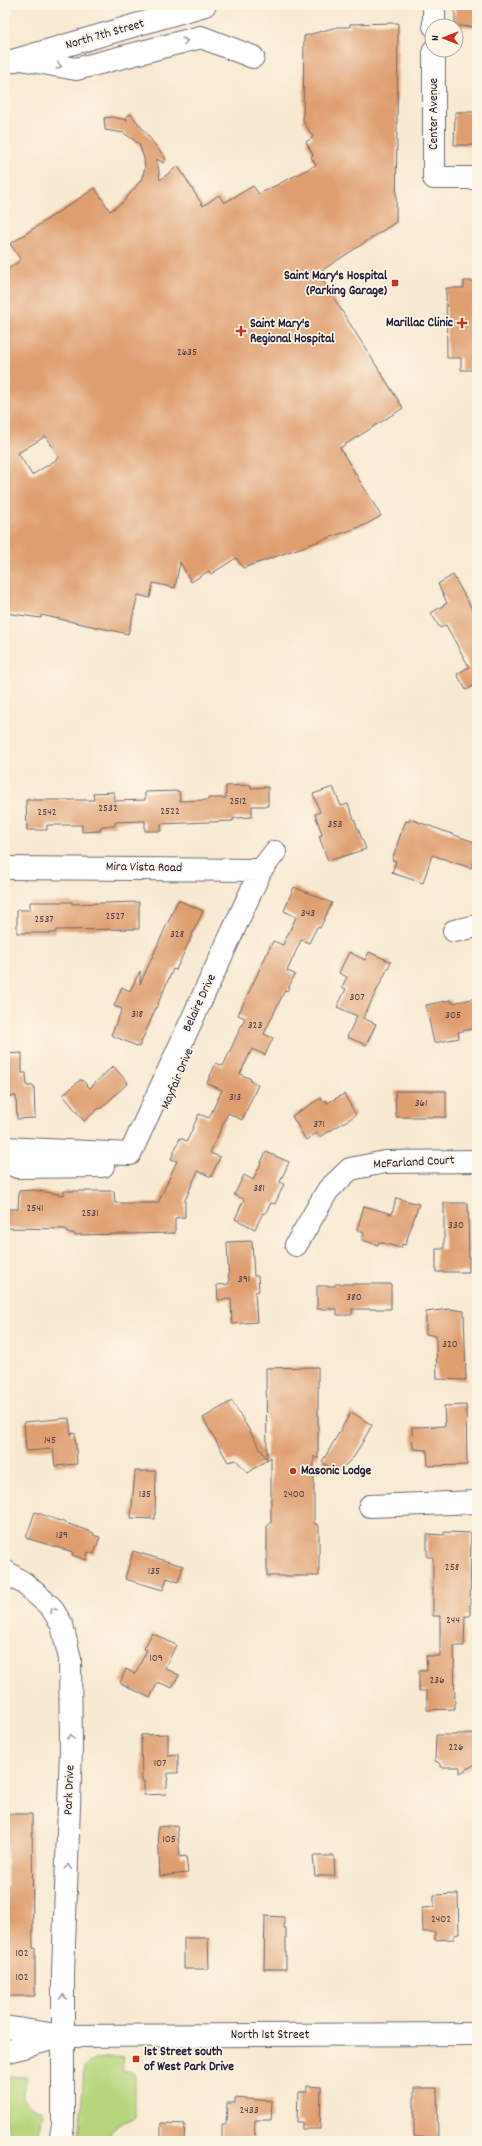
<svg xmlns="http://www.w3.org/2000/svg" width="482" height="2146" font-family="Dekko,sans-serif">
<rect width="100%" height="100%" fill="#fcf5e5"/>
<filter id="ink" filterUnits="userSpaceOnUse"><feTurbulence type="fractalNoise" baseFrequency=".025" numOctaves="2"/><feDisplacementMap in="SourceGraphic" scale="8" xChannelSelector="R" yChannelSelector="G"/><feConvolveMatrix kernelMatrix="1 2 1 2 8 2 1 2 1" color-interpolation-filters="sRGB"/></filter>
<filter id="wash" filterUnits="userSpaceOnUse"><feTurbulence type="fractalNoise" baseFrequency=".012" numOctaves="4" result="noise"/><feDisplacementMap in="SourceGraphic" scale="16" xChannelSelector="R" yChannelSelector="G"/><feGaussianBlur stdDeviation="0.9" result="paint"/><feColorMatrix in="noise" values="0 0 0 0 0 0 0 0 0 0 0 0 0 0 0 0 0 1.4 0 .05"/><feComposite in="paint" operator="in"/></filter>
<g filter="url(#wash)">
<rect width="100%" height="100%" fill="#f8e9d2"/>
<path fill="#b6d57c" stroke="#6c7c5c" d="M124 2057 122 2070 132 2072 135 2075V2117C122 2123 111 2127 106 2141H79L84 2068C94 2056 110 2058 124 2057Z
M5 2076 28 2077C19 2095 21 2108 43 2109L41 2125 37 2141H12L5 2118Z"/>
<g id="blocks">
<path fill="#df9e6f" fill-rule="evenodd" d="M455 5H477V27L455 26Z
M398 23 396 222 318 273 403 408 340 448 381 516 365 525 243 568 236 558 211 574 209 571 191 582 180 562 175 588 153 583 150 598 138 595 128 634 41 615V618L5 613V271L21 260 10 244 95 188 110 211 123 202 141 180 145 168 144 158 139 144 124 133 105 130 104 118 112 117 127 120 126 117 131 114 166 159 163 163 157 159 160 180 178 166 203 206 219 195 224 203 253 186 259 194 316 165 311 157 313 155 306 142 313 137 303 121 304 36 337 27H350V24ZM46 436 59 458 32 475 18 453Z
M455 112H477V145H454Z
M464 281H477V370H461V358H447L446 288H464Z
M453 575 477 618V684L466 690 457 674 469 667 446 625 440 628 431 613 447 603 438 584Z
M251 785V788L268 787V806H252V817L237 818 233 819V821L161 824V831H145V821L115 822V826H103L100 828V831L82 832V825H47V830H27L26 800H94L93 793 114 792V801L145 800V792L179 791 180 801 208 800V798H226V786Z
M333 787 341 806 348 804 366 849 328 861 319 836 322 835 321 831 315 814 320 812 313 794Z
M410 819 477 843V850L471 868 432 855 423 883 392 873 396 861 392 860 402 830 406 821 409 822Z
M294 887 332 903 320 928 317 927 309 943 301 940 287 971 295 974 287 991 285 990 264 1034 273 1038 265 1055 252 1049 240 1074 251 1079 250 1081 258 1085 242 1120 228 1113 210 1153 220 1157 211 1177 198 1171 185 1200V1217L175 1218V1233L74 1235V1233H67V1230L65 1229 5 1228V1209H18L19 1191 32 1190 64 1195V1191H114L115 1203H158L177 1161 171 1159 180 1138 187 1141 199 1114 209 1118 222 1090 207 1083 216 1063 223 1066 245 1018 238 1015 273 941 283 945 296 917 284 911Z
M178 900 203 911 176 970 173 969 139 1047 111 1035 122 1009 114 1006 122 987 130 991 140 971V984Z
M30 902H72V904L139 902V929L56 930V933H17V910H30Z
M349 952 365 960 369 952 391 962 363 1018 376 1024 366 1045 347 1037 357 1016 337 1007 346 989 342 987 347 977 339 973Z
M477 998V1028L458 1032 459 1038 434 1043 426 1005 451 1000 452 1003Z
M22 1053V1073H26L27 1086H34L35 1118 17 1119 16 1096 5 1097V1054Z
M113 1066 128 1083 100 1109 99 1108 84 1121 63 1095 80 1080H82L90 1088Z
M395 1091H446V1117H396Z
M344 1094 356 1115 320 1137 317 1133 306 1140 292 1116 321 1098 323 1102 326 1100 327 1103Z
M266 1152 289 1162 280 1182 284 1184 275 1204 271 1203 265 1214 263 1213 255 1229 235 1219 244 1199 234 1195 244 1175 253 1180Z
M396 1198 419 1204 405 1245 402 1244 401 1248 379 1242 378 1245 362 1240 364 1233 357 1230 364 1206 392 1214Z
M444 1203H468L469 1272H436V1249H444Z
M252 1241 254 1276H258L259 1291 255 1292 257 1322 232 1324 231 1299 218 1300 217 1285 229 1284 227 1242Z
M335 1284H391V1309H352V1315H337V1309H317V1286H335Z
M449 1309 464 1311 466 1380 437 1379 436 1336 426 1334V1312Z
M318 1367V1459L314 1456V1523L319 1526V1576H267V1526L271 1523V1457L248 1473 236 1460 228 1462 203 1418 232 1401 267 1460 266 1368Z
M466 1405 467 1465 428 1466 427 1450 413 1449 412 1427 445 1426 444 1406Z
M351 1412 372 1425 354 1457 337 1473 322 1462Z
M69 1418 71 1434 75 1433 77 1464 55 1466 53 1449 26 1451 24 1422Z
M135 1471H156L155 1519 131 1518Z
M35 1512 94 1533 93 1535 100 1537 94 1554 88 1552 86 1560 72 1555 73 1552 26 1538Z
M444 1532 471 1533 470 1616H465L464 1646H454L455 1709 427 1710V1691H419V1671H427L426 1656H440V1616H433V1557H427V1534L444 1535Z
M133 1551 183 1566 178 1582 167 1578 163 1590 125 1579Z
M152 1633 176 1645 165 1668 179 1675 172 1688 158 1682 150 1698 120 1683 126 1669 135 1674 147 1650 144 1649Z
M168 1734V1755L178 1754V1773H168L166 1794 144 1795V1781H142L141 1735Z
M457 1734H477V1763L460 1773V1767H441V1764L435 1761 436 1735H457Z
M7 1814H32L33 1948H35V1996H8Z
M177 1825 180 1857 186 1856 188 1873 160 1876 158 1827Z
M313 1856H334L335 1876H315Z
M458 1894 459 1934 454 1935V1939L435 1940V1932H423L422 1908 434 1907V1895Z
M265 1916 284 1917V1928H286V1969H264Z
M184 1938H208L209 1969H184Z
M307 2086 321 2087 320 2129H302V2122H297L298 2092H307Z
M414 2088H437L438 2137H414Z
M235 2098 272 2101 271 2120H255L254 2141H222V2124H226L227 2103H235Z
M161 2123 185 2124 184 2141H161Z"/>
</g>
</g>
<g filter="url(#ink)">
<use href="#blocks" fill-opacity="0" stroke="#6d6870" stroke-width="1"/>
<g fill="none" stroke-linecap="round" stroke-linejoin="round">
<g stroke="#6d6870" stroke-width="24">
<path id="minor" d="M434 5V26
M434 50V178H477
M5 868 261 870
M454 931 477 926
M5 1148 130 1154 261 870 275 852
M5 1161 17 1167 103 1166
M296 1245 328 1190 350 1169 385 1162 477 1161
M370 1506 477 1502
M5 1571 25 1584 51 1607 62 1625 70 1659 71 1749 63 1973V2126L60 2141"/>
</g>
<g stroke="#6d6870" stroke-width="24">
<path id="major" d="M21 59 76 69 201 37 253 57
M5 63 205 5
M5 2027 63 2036 477 2034
M5 2052 56 2038"/>
</g>
<use href="#minor" stroke="#fff" stroke-width="22"/>
<use href="#major" stroke="#fff" stroke-width="22"/>
</g>
<defs><path id="oneway-chevron" d="M-2-3.5L2.5 0L-2 3.5" fill="none" stroke-width="1.6" stroke-linecap="round" stroke-linejoin="round"/></defs>
<g stroke="#9c9ca7">
<use href="#oneway-chevron" transform="translate(185 41) rotate(-14)"/>
<use href="#oneway-chevron" transform="translate(59 66) rotate(10)"/>
<use href="#oneway-chevron" transform="translate(53 1610) rotate(-124)"/>
<use href="#oneway-chevron" transform="translate(71 1737) rotate(-91)"/>
<use href="#oneway-chevron" transform="translate(68 1867) rotate(-87)"/>
<use href="#oneway-chevron" transform="translate(63 1997) rotate(-90)"/>
</g>
</g>
<g fill="#c8321e" stroke="#fcf5e5" stroke-width="1.5">
<rect x="391" y="279" width="8" height="8" rx="2"/>
<path d="M460 317h4v4h4v4h-4v4h-4v-4h-4v-4h4z"/>
<path d="M239 325h4v4h4v4h-4v4h-4v-4h-4v-4h4z"/>
<circle cx="293" cy="1471" r="4"/>
<rect x="132" y="2055" width="8" height="8" rx="2"/>
</g>
<g text-anchor="middle" dominant-baseline="central" stroke-width="3.5" stroke-linejoin="round" paint-order="stroke">
<g font-size="11" fill="#514148">
<text x="187" y="353">2635</text>
<text x="238" y="802">2512</text>
<text x="108" y="809">2532</text>
<text x="170" y="812">2522</text>
<text x="47" y="813">2542</text>
<text x="335" y="825">353</text>
<text x="308" y="914">343</text>
<text x="115" y="917">2527</text>
<text x="44" y="920">2537</text>
<text x="177" y="935">328</text>
<text x="357" y="998">307</text>
<text x="137" y="1015">318</text>
<text x="453" y="1016">305</text>
<text x="255" y="1026">323</text>
<text x="235" y="1098">313</text>
<text x="421" y="1104">361</text>
<text x="319" y="1125">371</text>
<text x="259" y="1189">381</text>
<text x="35" y="1209">2541</text>
<text x="90" y="1214">2531</text>
<text x="456" y="1226">330</text>
<text x="244" y="1280">391</text>
<text x="354" y="1298">380</text>
<text x="450" y="1345">320</text>
<text x="50" y="1441">145</text>
<text x="145" y="1495">135</text>
<text x="294" y="1495">2400</text>
<text x="62" y="1536">139</text>
<text x="452" y="1568">258</text>
<text x="154" y="1572">135</text>
<text x="453" y="1621">244</text>
<text x="156" y="1659">109</text>
<text x="437" y="1681">236</text>
<text x="456" y="1748">226</text>
<text x="160" y="1764">107</text>
<text x="169" y="1840">105</text>
<text x="441" y="1920">2402</text>
<text x="22" y="1954">102</text>
<text x="22" y="1978">102</text>
<text x="249" y="2111">2433</text>
</g>
<g font-size="13" fill="#22223b" stroke="#fcf5e5">
<text transform="translate(105 35) rotate(-16)">North 7th Street</text>
<text transform="translate(434 114) rotate(-90)">Center Avenue</text>
<text transform="translate(144 868) rotate(1)">Mira Vista Road</text>
<text transform="translate(200 1003) rotate(-65)">Belaire Drive</text>
<text transform="translate(178 1079) rotate(-67)">Mayfair Drive</text>
<text transform="translate(414 1163) rotate(-3)">McFarland Court</text>
<text transform="translate(70 1790) rotate(-88)">Park Drive</text>
<text x="270" y="2035">North 1st Street</text>
</g>
<g font-size="13" font-weight="bold" fill="#22223b" stroke="#fcf5e5" text-anchor="start">
<text x="387" y="276" text-anchor="end">Saint Mary's Hospital<tspan x="387" dy="15">(Parking Garage)</tspan></text>
<text x="453" y="323" text-anchor="end">Marillac Clinic</text>
<text x="250" y="324">Saint Mary's<tspan x="250" dy="15">Regional Hospital</tspan></text>
<text x="301" y="1471">Masonic Lodge</text>
<text x="144" y="2052">1st Street south<tspan x="144" dy="15">of West Park Drive</tspan></text>
</g>
</g>
<rect width="482" height="2146" fill="none" stroke="#fcf5e5" stroke-width="20"/>
<g transform="translate(444 38) rotate(270)"><circle r="19" fill="#fcf5e5" stroke="#a5a1a1"/>
<path d="M0-3L7 15L0 10L-7 15Z" fill="#c8321e"/>
<text y="-6" font-size="11" font-weight="bold" text-anchor="middle" fill="#22223b">N</text>
</g>
</svg>
